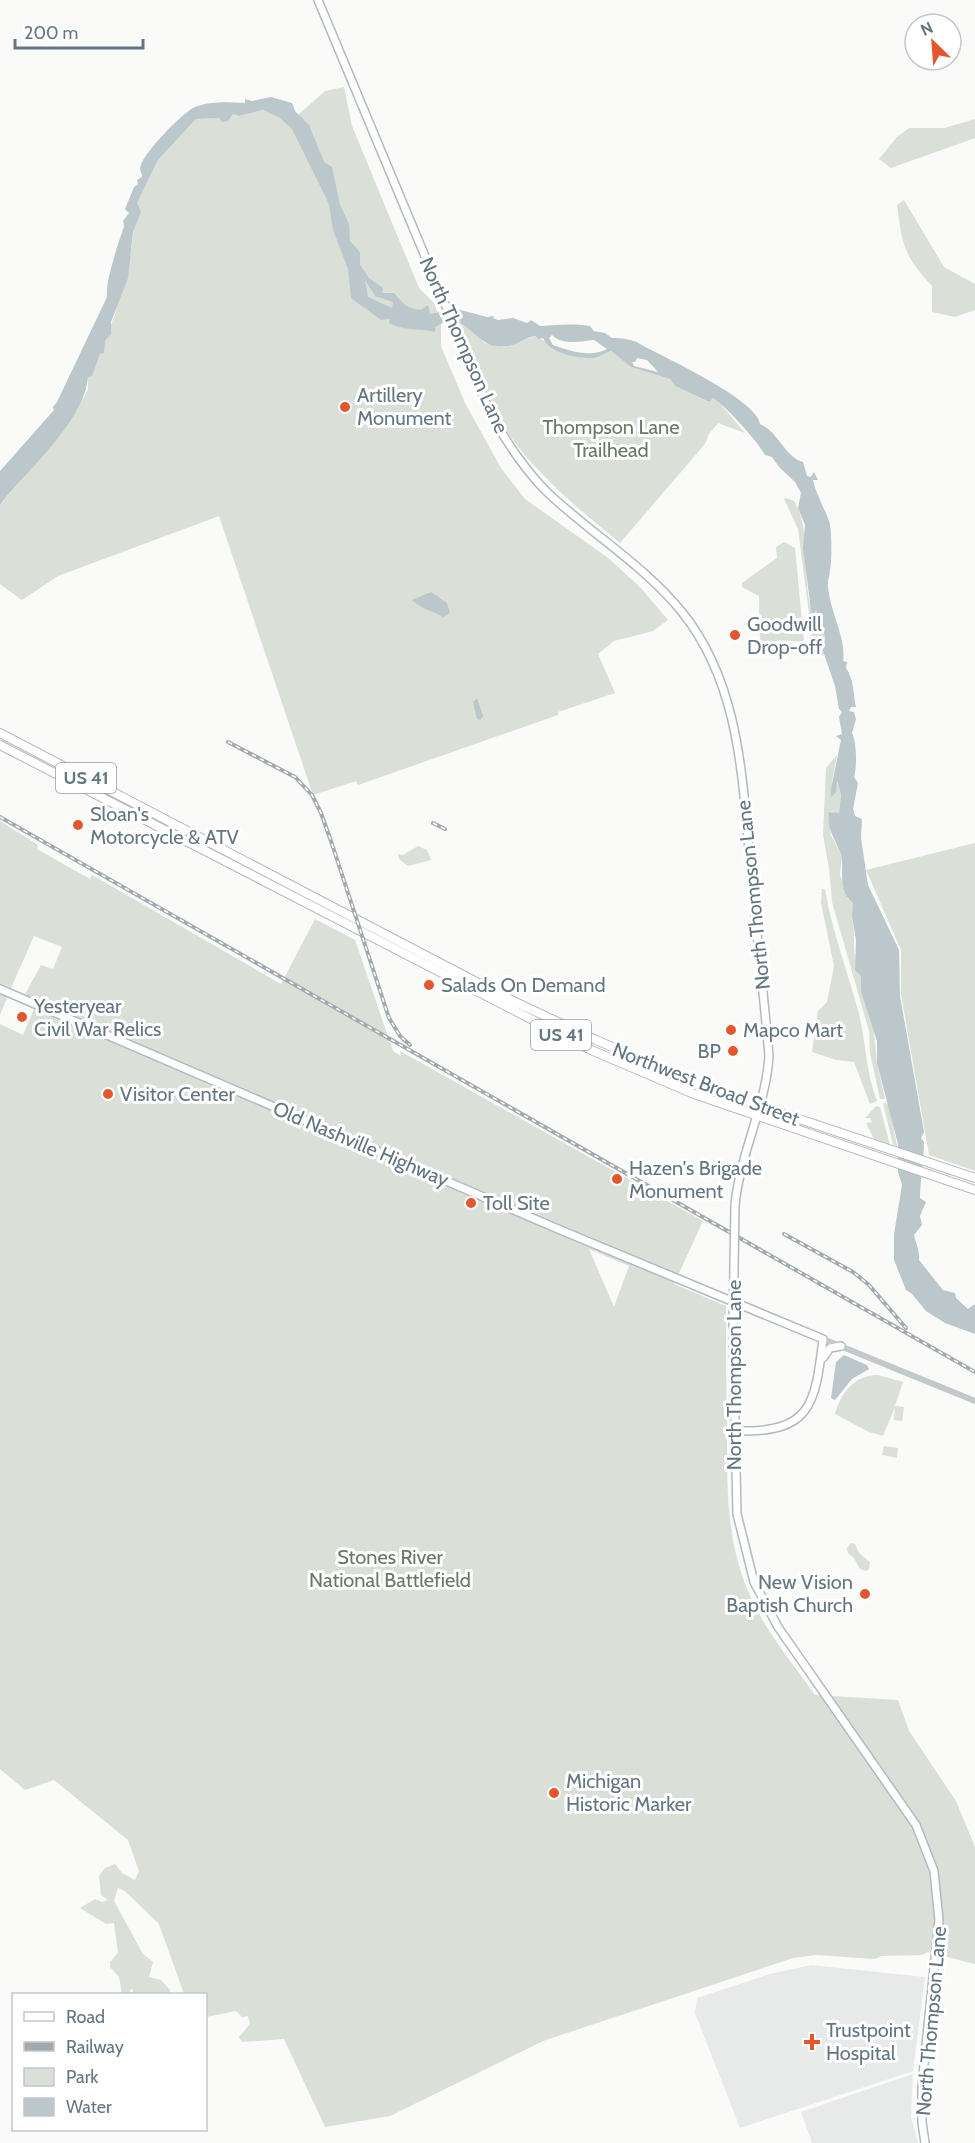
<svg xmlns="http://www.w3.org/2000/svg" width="975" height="2143" font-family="Cabin,sans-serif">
<rect width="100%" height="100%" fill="#fafaf8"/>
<path fill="#e8e9e9" d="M811 1965 925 1977 913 2071 740 2128 695 2013 697 1998 770 1974Z
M913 2074 911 2117 918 2143H812L801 2112Z"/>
<path fill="#dadfd7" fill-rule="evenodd" d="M344 87 352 126 419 288 434 303 441 321V346L465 403 501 468 525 499 607 557 641 588 668 620 653 631 614 641 598 654 615 693 558 712V715L358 785 356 781 313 795 219 516 58 576 22 600 0 584V505L47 450 82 400 88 390V377L98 359 115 314 131 251 137 203 158 160 196 119 217 118 233 114 239 116 263 110 290 122 325 91Z
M975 119V138L891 168 879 159 897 137 909 128H944Z
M904 200 944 267 975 284V310L955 317 932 312V286C904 256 902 245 897 205Z
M458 323 473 329 484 343 504 347 536 336 564 353 597 358 611 351 631 367 670 379 675 386 708 402 713 398 718 401 745 433 718 423 709 434 705 444 620 543C576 507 533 472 501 423Z
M786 498 794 501C814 535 799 580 814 616L816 610 825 637V655L814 652 798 529 784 499Z
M784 542 795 548 804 642 779 640 760 645 759 596 742 587V583L777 558 776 547Z
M837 755 832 782 835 784 836 780 841 793 839 813 836 815 832 811 828 816 831 835 842 856 840 875 848 899 853 903C855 920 851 965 861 976V991L873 1022 877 1063 885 1099H880L870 1053 869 1031 832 902 829 868 823 835 826 768Z
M0 821 38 845 37 849 90 879 92 875 281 984 315 919 355 940 393 1051 401 1056 400 1051 703 1221 674 1284 726 1306C726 1347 726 1388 727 1430 727 1489 726 1545 752 1600 768 1634 794 1665 815 1695L898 1700 909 1731 956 1801 975 1847V1964L928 1952 922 1955 881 1956 875 1959 816 1955 793 1958 543 2041 390 2116 325 2127 284 2039 242 2042 239 2037 250 2024 248 2016 242 2017 236 2011 206 2017V1994H184L159 1924 125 1891 118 1888 114 1901 143 1954 153 1962 149 1977 161 1980 170 1990V1994H133V1990L130 1989V1994H122L119 1977 110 1967V1962L118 1953 114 1923 106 1924 80 1908 95 1899 102 1902 108 1900 101 1895 99 1876 105 1868 115 1864 122 1873 135 1880 139 1871 128 1840 54 1780 25 1790 0 1769V1024L23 1035 34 1009 8 995 0 1015ZM34 936 62 947 53 969 41 965 25 994 11 988ZM589 1249 629 1266 614 1307Z
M975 843V1171L929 1155 901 994V950L866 870Z
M418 846 427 850 431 860 408 866 399 859 398 854 403 855Z
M822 889H825C832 932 848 972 859 1014 866 1043 866 1073 877 1101L870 1104 854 1062 836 1060 812 1052 818 1011 827 1002 834 966 821 903Z
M883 1103 889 1105 897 1146 893 1145Z
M876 1106 880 1107 890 1145 874 1139 866 1123 872 1122 870 1118H865Z
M878 1375 903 1382 895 1406 904 1407 902 1421 894 1420 895 1407 883 1436 869 1432 835 1414C841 1392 855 1375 878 1375Z
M884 1446 898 1448 897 1458 882 1455Z
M851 1543 855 1544 859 1553 870 1562 869 1569 866 1571 860 1569 854 1558 848 1553 847 1548Z"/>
<path fill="#bbc7cb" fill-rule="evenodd" d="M271 97 292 103 295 111 309 125 324 162 332 167 340 205 349 224 350 241 360 252V265L369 278 383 288 382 293H394C403 303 405 308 421 310L428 305 430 314 457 309 487 317 494 316 493 318 498 320 513 318 527 323 531 320 540 326C558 325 572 323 590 326L594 331 605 333 612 338C620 338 633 339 640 344 661 356 757 399 760 424 778 431 785 457 803 462L807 476 811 477 814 472 818 480H813C814 489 826 512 829 521 832 528 832 562 830 570 830 576 827 581 828 587 830 611 847 641 843 661L847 662 846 668C854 679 853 694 856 707H851L849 711 854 712 856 719 852 733C857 743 857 767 854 777L858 783 853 809 855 816 862 819 861 838 868 885 899 950 900 996 924 1132 921 1138 924 1142C924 1161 920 1180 920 1198L926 1202 920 1216 922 1225 914 1235C916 1244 920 1251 919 1260L943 1290 955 1293 956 1298 968 1309 975 1304V1334L945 1323 926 1311 912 1294 906 1290 894 1260V1234L902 1185 898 1172V1144L877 1063V1041L861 991V976L855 970 856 940 852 915 853 903C836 890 845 866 841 854 835 839 826 828 829 812L839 813 841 794 837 781 836 792 831 797V789L841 740 836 736 842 734 839 717 842 712 839 709 835 686 823 651 825 637 816 610 812 618 803 548 805 525 798 508 801 493 795 482 779 467 772 457 765 455C759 443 725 405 713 398L709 402 675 386 670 379 631 367 611 351C605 353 599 358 594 358 578 359 549 353 543 338L538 339 536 336C524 337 515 349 496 346 473 343 465 308 435 327V332C419 328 403 331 389 323L390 319 381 320 351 298 348 269 333 230 329 204 292 129 280 118 263 110 239 116 233 114 228 121 222 122 219 118 196 119 158 160 137 203 141 212 133 232 128 278 111 322V334L105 341 104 353 100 354 92 376 88 377C84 422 27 470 0 505V471L54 410 53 407 57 402 107 297C105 281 119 242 124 226L123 221 129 213 125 209 134 187 138 184 137 180 142 177C142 174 140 171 140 168 142 154 183 112 195 107 210 101 229 102 245 103V99L252 101ZM365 280 375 296 393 302 392 308 368 297ZM552 335C563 346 582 341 594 340L607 349C591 358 569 351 553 345L549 338ZM637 358 647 360 658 372 634 366 632 362H635Z
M431 592 447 603 450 613 443 617C433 611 421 609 412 600Z
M477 698 483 716 480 720 477 719 473 702Z
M844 1355 867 1365 869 1369 852 1379 835 1400 831 1398 836 1362Z"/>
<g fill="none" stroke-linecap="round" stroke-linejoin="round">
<g stroke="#b3babf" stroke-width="10">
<path id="secondary" d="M318 0 493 419C509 445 525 470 547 492 590 533 644 565 682 612 743 688 742 787 752 880 757 938 764 997 769 1056 766 1106 740 1153 735 1205
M0 989 558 1229 823 1339C815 1406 811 1433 735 1431
M733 1329 737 1514 754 1582 778 1627 916 1825 934 1871 939 1920 922 2084V2122L925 2143
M823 1358 830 1348 841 1346"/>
</g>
<g stroke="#b5babe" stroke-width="10">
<path id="primary" d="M0 733 507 998 596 1040 710 1089 975 1178
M0 745 591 1050 694 1094 975 1190"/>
</g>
<path stroke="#c3c8cc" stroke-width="6" d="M823 1339 975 1401"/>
<use href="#secondary" stroke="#fff" stroke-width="7"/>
<use href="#primary" stroke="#fff" stroke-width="8"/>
<g stroke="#a2aab0" stroke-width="4">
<path id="rail" d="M228 742 295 777 312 795 321 813 332 844 389 1018 400 1036 410 1045
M0 817 975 1372
M433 823 445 829
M784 1234 853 1272 869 1285 906 1328"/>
</g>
<use href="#rail" stroke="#fff" stroke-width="1.5" stroke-dasharray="4.5" stroke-linecap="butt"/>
<g stroke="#b3babf" stroke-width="10" stroke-linecap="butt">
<path id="secondary-bridge" d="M733 1329 735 1205"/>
</g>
<use href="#secondary-bridge" stroke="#fff" stroke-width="7"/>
</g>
<g fill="#e4572e" stroke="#fff" stroke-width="2">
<circle cx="345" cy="407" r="6"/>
<circle cx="735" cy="635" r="6"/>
<circle cx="78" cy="825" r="6"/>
<circle cx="429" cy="985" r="6"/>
<circle cx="22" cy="1017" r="6"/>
<circle cx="731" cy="1030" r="6"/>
<circle cx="733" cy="1051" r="6"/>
<circle cx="108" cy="1094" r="6"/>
<circle cx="617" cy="1179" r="6"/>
<circle cx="471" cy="1203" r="6"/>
<circle cx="865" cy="1594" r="6"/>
<circle cx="554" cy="1793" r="6"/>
<path d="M809 2033h6v6h6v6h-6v6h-6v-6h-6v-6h6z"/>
</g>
<g text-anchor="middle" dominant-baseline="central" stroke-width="6" stroke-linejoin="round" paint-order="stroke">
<g fill="#fff" stroke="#939fa8" stroke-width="1.5">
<rect x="56" y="763" width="60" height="30" rx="4.5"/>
<rect x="531" y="1020" width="60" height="30" rx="4.5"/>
</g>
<g font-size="18" font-weight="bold" fill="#657683">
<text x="86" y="778">US 41</text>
<text x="561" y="1035">US 41</text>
</g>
<g font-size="20" fill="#657683" stroke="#fff">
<text transform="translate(464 345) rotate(66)">North Thompson Lane</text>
<text transform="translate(753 895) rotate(-96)">North Thompson Lane</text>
<text transform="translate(706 1084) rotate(21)">Northwest Broad Street</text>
<text transform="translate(361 1144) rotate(23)">Old Nashville Highway</text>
<text transform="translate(734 1375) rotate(-90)">North Thompson Lane</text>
<text transform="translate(931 2021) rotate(-85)">North Thompson Lane</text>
</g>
<g font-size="20" fill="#657683" stroke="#fff" text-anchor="start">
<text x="357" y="395">Artillery<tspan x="357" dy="23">Monument</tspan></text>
<text x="747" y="624">Goodwill<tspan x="747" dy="23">Drop-off</tspan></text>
<text x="90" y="814">Sloan's<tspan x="90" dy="23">Motorcycle &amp; ATV</tspan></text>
<text x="441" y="985">Salads On Demand</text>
<text x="34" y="1006">Yesteryear<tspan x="34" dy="23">Civil War Relics</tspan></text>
<text x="743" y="1030">Mapco Mart</text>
<text x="721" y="1051" text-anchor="end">BP</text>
<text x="120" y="1094">Visitor Center</text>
<text x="629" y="1168">Hazen's Brigade<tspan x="629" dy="23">Monument</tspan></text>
<text x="483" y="1203">Toll Site</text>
<text x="853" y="1582" text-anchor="end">New Vision<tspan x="853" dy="23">Baptish Church</tspan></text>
<text x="566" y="1781">Michigan<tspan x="566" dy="23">Historic Marker</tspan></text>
<text x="826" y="2030">Trustpoint<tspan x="826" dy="23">Hospital</tspan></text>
</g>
<g font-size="20" fill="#687a64" stroke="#fff">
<text x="611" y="427">Thompson Lane<tspan x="611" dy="23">Trailhead</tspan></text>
<text x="390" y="1557">Stones River<tspan x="390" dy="23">National Battlefield</tspan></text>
</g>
</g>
<rect x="12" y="1993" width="195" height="138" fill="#ffffff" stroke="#c1c8cd" stroke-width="1.5"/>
<rect x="24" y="2012" width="30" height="9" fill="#ffffff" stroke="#c1c8cd" stroke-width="1.5"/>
<text x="66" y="2023" font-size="18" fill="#657683">Road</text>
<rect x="24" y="2042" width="30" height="9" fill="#a2aab0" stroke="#c1c8cd" stroke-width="1.5"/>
<text x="66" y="2053" font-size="18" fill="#657683">Railway</text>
<rect x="24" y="2068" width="30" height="18" fill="#dadfd7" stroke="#c1c8cd" stroke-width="1.5"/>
<text x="66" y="2083" font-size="18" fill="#657683">Park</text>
<rect x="24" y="2098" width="30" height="18" fill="#bbc7cb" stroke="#c1c8cd" stroke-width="1.5"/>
<text x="66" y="2113" font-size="18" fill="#657683">Water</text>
<g transform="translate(933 42) rotate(335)"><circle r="28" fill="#ffffff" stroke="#c1c8cd" stroke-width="1.5"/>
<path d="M0-4.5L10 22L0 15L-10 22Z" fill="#e4572e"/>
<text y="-9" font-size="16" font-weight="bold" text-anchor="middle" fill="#657683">N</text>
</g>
<path d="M15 39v9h128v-9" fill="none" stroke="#657683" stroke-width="3"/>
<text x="24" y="39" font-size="18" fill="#657683" stroke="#ffffff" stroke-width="4.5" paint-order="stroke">200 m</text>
</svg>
